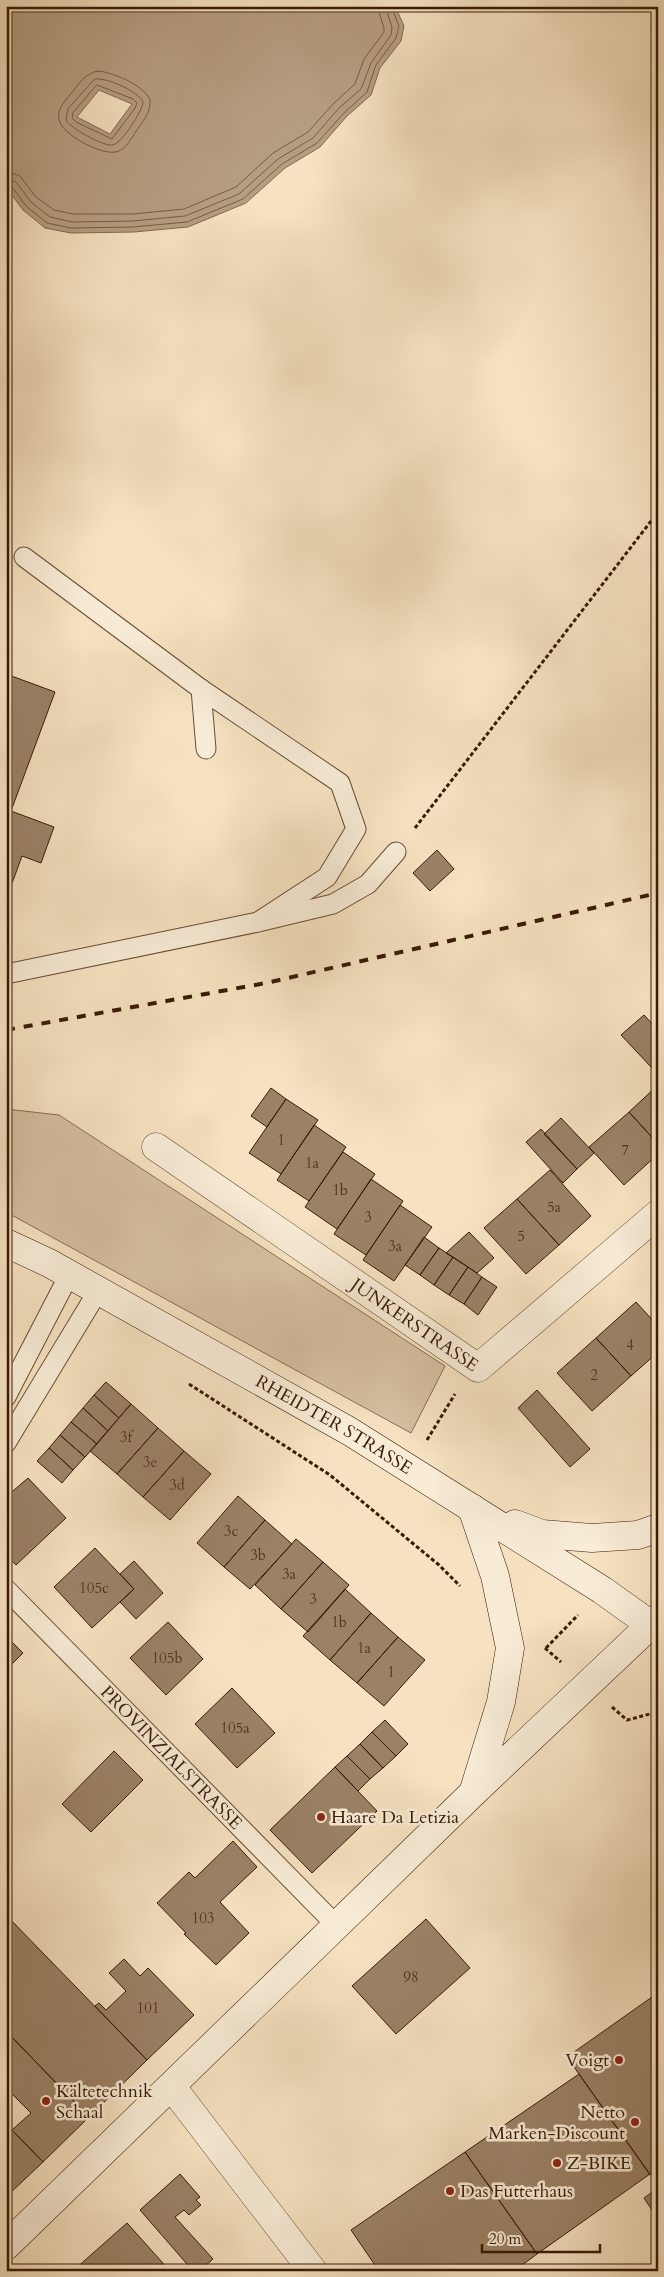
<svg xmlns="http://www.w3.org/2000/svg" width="664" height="2277" font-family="Cardo,serif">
<rect width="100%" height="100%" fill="#f6e2c1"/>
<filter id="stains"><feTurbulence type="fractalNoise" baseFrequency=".004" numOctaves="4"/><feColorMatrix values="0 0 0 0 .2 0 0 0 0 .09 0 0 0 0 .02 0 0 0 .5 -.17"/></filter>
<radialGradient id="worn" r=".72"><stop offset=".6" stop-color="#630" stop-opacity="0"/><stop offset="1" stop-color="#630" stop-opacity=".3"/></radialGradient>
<path fill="#d6c0a1" stroke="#886d54" d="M6 1109 59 1115 445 1366 411 1433 6 1212Z"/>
<path fill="#b69e81" stroke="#846950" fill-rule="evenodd" d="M6 6H395L404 26 401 41 380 68 371 95 347 116 320 147 285 168 246 203 188 227 134 232 71 233 45 228 23 210 6 187ZM99 90 132 104 110 134 77 117Z"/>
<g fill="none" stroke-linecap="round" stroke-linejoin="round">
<path stroke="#785c44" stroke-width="1" d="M98 71C113 72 145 86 150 100 151 111 145 118 139 127 133 135 128 147 119 151 105 158 60 134 59 119 57 109 64 102 70 95 78 85 85 73 98 71Z
M95 79C106 77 138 91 143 102 143 110 122 143 113 145 104 147 70 128 66 120L68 109Z
M97 85 133 99 137 103 135 108 112 139 76 122 72 118 73 113Z
M6 171 20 176 36 197 54 210 73 214H133L184 209 236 187 273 153 308 132 334 103 355 84 364 59 384 32V28L377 6
M6 179 16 182 31 202 50 217 72 222 133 221 185 216 239 194 278 159 313 138 339 108 361 89 371 63 391 35 392 27 385 6
M6 185 12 187 26 206 47 223 71 228 133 227 187 222 243 199 282 164 317 143 344 113 367 92 376 65 396 38 399 26 391 6"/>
</g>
<path fill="#9b8267" stroke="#391a06" d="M6 674 55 692 11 811 54 827 41 863 22 856 6 900Z
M437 850 454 869 430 891 413 873Z
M644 1015 658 1030V1063L652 1068 621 1035Z
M658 1085V1144L629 1112Z
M271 1088 286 1099 267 1127 251 1116Z
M286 1099 318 1120 281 1174 249 1153Z
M629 1112 658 1144V1154L624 1185 589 1147Z
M561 1118 594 1153 577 1169 544 1134Z
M314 1125 346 1147 309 1201 277 1180Z
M541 1129 577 1169 563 1183 526 1142Z
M343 1152 375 1174 337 1229 305 1207Z
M550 1170 591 1216 559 1245 517 1199Z
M371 1179 403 1201 366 1255 334 1234Z
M517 1199 559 1245 526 1274 484 1228Z
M400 1205 432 1227 394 1281 363 1260Z
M469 1232 494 1258 477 1273 446 1253Z
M424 1237 439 1248 420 1275 405 1265Z
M439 1248 453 1257 434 1285 420 1275Z
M453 1257 468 1267 449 1295 434 1285Z
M468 1267 482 1277 464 1304 449 1295Z
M482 1277 497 1287 478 1315 464 1304Z
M636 1302 658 1326V1352L631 1376 596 1338Z
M596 1338 631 1376 592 1411 557 1373Z
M106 1382 131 1404 119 1418 94 1395Z
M537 1390 590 1449 570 1467 518 1408Z
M94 1395 119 1418 108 1431 83 1408Z
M131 1404 158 1428 117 1474 90 1451Z
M83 1408 108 1431 97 1444 71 1422Z
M71 1422 97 1444 85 1457 60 1435Z
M158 1428 184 1451 143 1497 117 1474Z
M60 1435 85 1457 73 1470 49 1448Z
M49 1448 73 1470 62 1483 37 1461Z
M184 1451 211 1474 170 1520 143 1497Z
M28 1478 66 1518 16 1565 6 1555V1497Z
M238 1496 265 1520 224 1567 197 1543Z
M265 1520 292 1544 250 1589 224 1567Z
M296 1539 323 1562 281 1609 255 1585Z
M95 1548 134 1589 92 1628 54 1587Z
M134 1561 163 1593 136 1619 120 1602 134 1589 120 1574Z
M323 1562 349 1585 308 1632 281 1609Z
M345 1589 371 1613 330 1660 303 1636Z
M371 1613 398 1637 357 1683 330 1660Z
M168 1622 203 1659 166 1695 130 1658Z
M6 1636 23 1653 6 1670Z
M398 1637 425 1660 384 1706 357 1683Z
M232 1688 275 1733 237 1768 195 1724Z
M385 1720 408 1744 396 1756 372 1732Z
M372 1732 396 1756 383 1768 360 1744Z
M360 1744 383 1768 370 1779 347 1756Z
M114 1751 143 1780 91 1832 62 1804Z
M347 1756 370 1779 358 1791 335 1767Z
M335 1767 377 1811 312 1873 270 1830Z
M233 1841 257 1867 220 1902 249 1933 216 1965 184 1934 186 1933 157 1903 189 1872 195 1878Z
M6 1915 147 2060 89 2117 6 2031Z
M426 1919 470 1968 396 2034 352 1986Z
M124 1959 140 1976 148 1968 194 2015 147 2060 95 2006 99 2003 106 2010 126 1991 109 1973Z
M652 1997 658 2006V2170L650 2175 567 2057Z
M6 2031 89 2117 43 2162 12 2130 31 2113 6 2088Z
M579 2074 650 2174 537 2254 465 2152Z
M12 2130 43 2162 7 2196 6 2135Z
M465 2152 537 2254 514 2271H379L351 2230Z
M180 2174 200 2197 196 2200 201 2205 189 2215 184 2210 175 2217 213 2259 199 2271H193L140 2210Z
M658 2188V2219L644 2198Z
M127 2223 170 2271H73L83 2262Z"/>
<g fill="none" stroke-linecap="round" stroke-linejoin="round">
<g stroke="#684c35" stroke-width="21">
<g id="lane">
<path d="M24 557 201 689 340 783 356 829 327 877 258 922"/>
<path d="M201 689 206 749"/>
<path d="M6 974 258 922 333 904 368 884 396 852"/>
<path d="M6 1397 69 1275"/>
<path d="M6 1443 98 1291"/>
<path id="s1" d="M6 1589 337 1926"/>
</g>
</g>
<g stroke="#684c35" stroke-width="29">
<g id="street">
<path id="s2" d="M156 1147 478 1368 658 1214"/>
<path d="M172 2087 313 2271"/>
</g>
</g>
<g stroke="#391a06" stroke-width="29">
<g id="secondary">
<path id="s3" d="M6 1243 49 1263 349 1431 602 1590 658 1630"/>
<path d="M472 1508 495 1576 510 1648 501 1702 474 1790"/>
<path d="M515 1524 542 1534 592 1538 638 1535 658 1528"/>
<path d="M6 2246 474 1792 658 1618"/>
</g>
</g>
<path stroke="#391a06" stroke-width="3" stroke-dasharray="4 2.5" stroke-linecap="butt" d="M651 6 658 13
M415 828 658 512
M189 1384 330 1475 439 1565 460 1586
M427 1440 455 1394
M545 1648 561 1662
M546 1648 578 1615
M612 1707 627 1720 650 1714 658 1715"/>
<use href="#lane" stroke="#f9ecd7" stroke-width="19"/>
<use href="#street" stroke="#f9ecd7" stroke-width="28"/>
<use href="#secondary" stroke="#f9ecd7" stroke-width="28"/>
<path stroke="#391a06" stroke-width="4" stroke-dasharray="9 9" stroke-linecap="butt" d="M6 1030 266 983 658 893"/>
</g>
<g fill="#8f2418" stroke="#f9ecd7" stroke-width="2">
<circle cx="321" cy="1817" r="5"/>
<circle cx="619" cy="2060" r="5"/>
<circle cx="46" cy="2101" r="5"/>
<circle cx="635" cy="2122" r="5"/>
<circle cx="557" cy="2163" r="5"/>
<circle cx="450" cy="2191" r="5"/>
</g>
<g text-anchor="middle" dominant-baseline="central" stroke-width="5" stroke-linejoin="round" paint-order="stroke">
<g font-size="15" fill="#52341e">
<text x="281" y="1140">1</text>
<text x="625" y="1150">7</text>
<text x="312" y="1163">1a</text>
<text x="340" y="1190">1b</text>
<text x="554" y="1207">5a</text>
<text x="368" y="1217">3</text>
<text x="521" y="1236">5</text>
<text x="395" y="1246">3a</text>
<text x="630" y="1345">4</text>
<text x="594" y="1375">2</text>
<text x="126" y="1437">3f</text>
<text x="150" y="1462">3e</text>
<text x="177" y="1485">3d</text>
<text x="231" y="1531">3c</text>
<text x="258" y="1555">3b</text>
<text x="289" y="1574">3a</text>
<text x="94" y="1588">105c</text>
<text x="313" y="1599">3</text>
<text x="339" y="1622">1b</text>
<text x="364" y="1648">1a</text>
<text x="167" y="1658">105b</text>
<text x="391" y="1672">1</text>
<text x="235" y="1728">105a</text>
<text x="203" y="1918">103</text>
<text x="411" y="1977">98</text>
<text x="148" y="2008">101</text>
</g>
<g font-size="18" fill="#391a06" stroke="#f9ecd7">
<text stroke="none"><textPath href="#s2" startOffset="314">JUNKERSTRASSE</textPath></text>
<text stroke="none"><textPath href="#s3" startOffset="375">RHEIDTER STRASSE</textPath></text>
<text stroke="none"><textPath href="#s1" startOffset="236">PROVINZIALSTRASSE</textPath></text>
</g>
<g font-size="18" fill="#391a06" stroke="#f9ecd7" text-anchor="start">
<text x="331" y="1817">Haare Da Letizia</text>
<text x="609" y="2060" text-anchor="end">Voigt</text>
<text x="56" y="2091">Kältetechnik<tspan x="56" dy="21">Schaal</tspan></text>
<text x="625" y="2112" text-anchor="end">Netto<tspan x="625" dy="21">Marken-Discount</tspan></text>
<text x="567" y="2163">Z-BIKE</text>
<text x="460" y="2191">Das Futterhaus</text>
</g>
</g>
<rect width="664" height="2277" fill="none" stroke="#f6e2c1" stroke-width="25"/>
<rect x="8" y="8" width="649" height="2262" fill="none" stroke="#391a06" stroke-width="2.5"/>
<rect x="12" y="12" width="639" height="2252" fill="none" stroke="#391a06"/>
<path d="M482 2244v8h118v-8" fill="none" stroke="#391a06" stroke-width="2.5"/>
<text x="489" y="2244" font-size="15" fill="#391a06" stroke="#f9ecd7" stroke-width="4" paint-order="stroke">20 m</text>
<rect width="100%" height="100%" filter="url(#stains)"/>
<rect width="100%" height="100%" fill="url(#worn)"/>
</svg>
